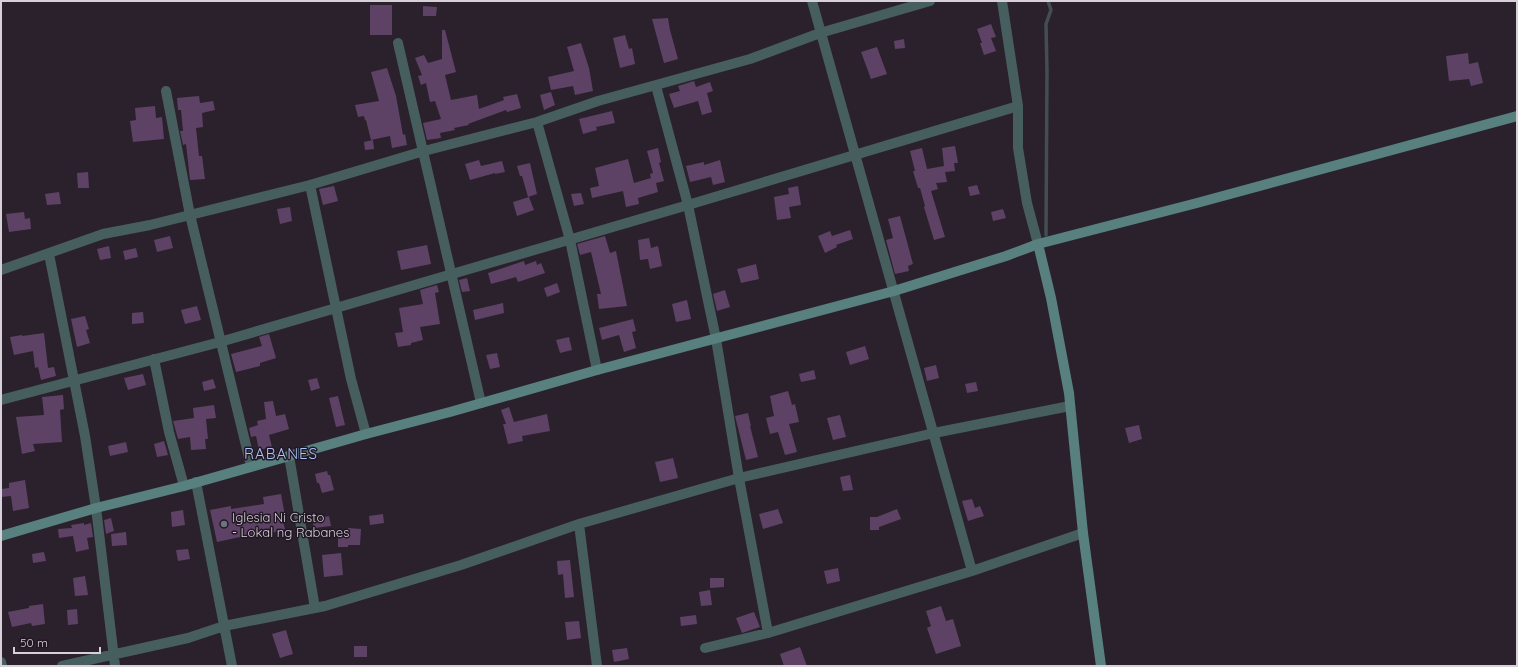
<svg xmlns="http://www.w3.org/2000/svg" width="1518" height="667" font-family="Quicksand,sans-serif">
<rect width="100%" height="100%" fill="#2a212c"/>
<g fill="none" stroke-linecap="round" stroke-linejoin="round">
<path stroke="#434e51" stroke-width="3.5" d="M1046 235 1047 71 1046 24 1051 10 1048 1"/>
</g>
<path fill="#5e4265" d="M370 5H392V35H370Z
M423 6 437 7 436 16H423Z
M668 18 670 30 678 59 664 63 652 19Z
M991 24 996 37 991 38 996 51 984 55 980 43H982L977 29Z
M442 30H445L456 72 445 75 451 100 477 95 479 109 504 100 503 97 517 94 521 108 507 112 506 110 468 124 469 125 454 128 455 130 440 133 441 138 427 140 423 123 441 119 435 101 430 102 426 83 421 85 418 76 422 75 415 58 424 55 428 63 442 59Z
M625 35 629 49 632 48 635 64 620 68 613 38Z
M904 39 905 48 895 49 894 41Z
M581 43 589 68 593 91 575 95 573 86 551 90 548 77 574 71 567 47Z
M877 47 887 74 871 79 861 52Z
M1468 53 1469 64 1478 62 1483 83 1471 86 1469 79 1449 81 1446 56Z
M387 68 396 96 403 135 405 134 407 145 392 148 390 136 371 140 366 120H365L364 116 358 117 355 105 379 101 371 72Z
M694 81 696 87 710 82 713 91 707 93 712 112 702 115 698 101 674 108 669 94 680 91 678 86Z
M551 92 555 105 544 110 540 95Z
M199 96 200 103 213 101 215 110 202 113 203 127 196 128 199 156H202L205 179 190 180 186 144 183 145 180 131H183L181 110H178L177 98Z
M155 106 156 118 162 117 164 139 133 142 130 121 136 120 135 108Z
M612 111 615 123 596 127 597 130 583 134 579 119Z
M373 140 374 149 365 150 364 142Z
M955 146 958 163H954L955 171 945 172 947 182 936 183 938 189 931 191 945 237 934 240 924 207 925 206 920 188H918L913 171H915L910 151 922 148 927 169 944 166 942 148Z
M658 148 661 162 659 163 664 181 656 183 658 192 638 198 639 204 626 207 623 191 592 198 590 188 599 186 595 168 628 159 634 183 651 178 650 174 653 173 647 151Z
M479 160 481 166 502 161 505 172 495 174V173L470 180 465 164Z
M720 160 725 182 713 185 711 177 690 182 686 166 704 162V165Z
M530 163 537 194 528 197 522 176H520L517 166Z
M88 172 89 188H78L77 173Z
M977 185 980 194 970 196 968 187Z
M334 186 338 201 323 205 319 189Z
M798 186 801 205 789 207 791 218 777 220 774 197 789 194 788 188Z
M59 192 61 204 47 205 45 194Z
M581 193 584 204 574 206 571 194Z
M529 197 534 210 517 216 513 202Z
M290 207 292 221 280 224 277 209Z
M1003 209 1006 218 993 221 991 212Z
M24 212 25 219 30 218 31 229 9 232 6 214Z
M900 216 913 264 908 266 909 271 895 274 886 240 893 238 888 219Z
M850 230 853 239 836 245 837 247 825 253 818 236 830 231 832 236Z
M170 236 173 248 157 252 154 240Z
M605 236 610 253 616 251 627 306 599 309 597 294H601L591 252 580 255 577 244Z
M649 238 651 248 658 246 662 266 650 269 648 259 640 260 638 240Z
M427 245 431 264 401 270 397 251Z
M109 246 111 258 100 260 97 249Z
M136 248 138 257 125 260 123 251Z
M524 261 525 265 536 261 537 265 541 263 545 273 518 282 516 277 491 284 488 273Z
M756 264 759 279 741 283 737 269Z
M467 278 470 291 462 292 459 280Z
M557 283 560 292 547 297 544 288Z
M437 285 439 292 435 293 440 324 420 327 423 340 411 343V345L398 347 395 333 403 332 399 308 423 304 420 290Z
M725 290 730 307 717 311 713 294Z
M687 300 691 319 676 322 672 304Z
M503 303 504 313 475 320 473 310Z
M197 306 201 320 185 324 181 310Z
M143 312 144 323 132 324V313Z
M85 316 89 329 86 330 90 343 77 347 71 319Z
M633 319 636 331 632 332 636 348 624 352 619 335 602 340 599 328Z
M44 333 48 368 54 367 56 376 41 380 38 367 35 368 33 351 14 355 10 337 22 335V336Z
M269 334 276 358 260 363V366L236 372 231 354 262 346 259 337Z
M569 337 572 350 560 353 556 340Z
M865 346 869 359 850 365 846 352Z
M497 353 500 367 490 369 486 355Z
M936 365 939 378 927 381 924 368Z
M814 370 816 379 801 382 799 374Z
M143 374 146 385 128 390 124 378Z
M317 378 320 388 311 391 308 380Z
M213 379 216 388 204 391 202 382Z
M976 382 978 391 967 393 965 384Z
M788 391 792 405 795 404 799 422 789 424 797 452 785 455 778 432 770 434 766 418 774 416 770 396Z
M63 395 64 409 60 410 62 442 33 444 35 451 22 454 16 417 44 415 42 397Z
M338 396 345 425 336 427 329 398Z
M273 401 276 416 285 414 289 429 269 435 272 447 259 450 256 436 251 437 249 428 258 425 257 421 266 419 264 402Z
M214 405 216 418 206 419 208 439H205L206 449 191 450 190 437 178 439 173 421 194 418 193 408Z
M509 407 514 422 547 414 550 431 522 436 523 441 508 444 503 424H506L501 410Z
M748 413 751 426H750L758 457 746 460 735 416Z
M840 415 846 437 833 440 827 418Z
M1139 425 1142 439 1129 443 1125 428Z
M164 441 168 455 157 457 154 444Z
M126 442 128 452 110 456 108 446Z
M673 458 678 478 660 482 655 462Z
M327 471 328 475H330L334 490 322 493 319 483H317L315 474Z
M850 475 853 490 843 491 840 477Z
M25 480 29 508 13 511 11 496 1 497V489L9 488V483Z
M281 494 286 521 283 522 285 529 262 536 250 538 249 535 217 542 210 510 231 506V509L264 504 263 497Z
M972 499 975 508 980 506 984 516 968 521 962 501Z
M778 509 783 523 763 529 759 514Z
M897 509 901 519 879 527V530H870V517H877Z
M183 510 185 525 172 527 171 512Z
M383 514 384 523 370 525 369 516Z
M329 516 331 526 314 528 312 519Z
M111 518 114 531 106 534 104 520Z
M84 523V525L91 523 93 537 87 538 89 549 76 552 73 536 59 538 58 529 72 528 71 525Z
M348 528 361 529 360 545H348V547H338V536L348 535Z
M126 532 127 545 112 546 111 534Z
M188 549 190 559 178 561 176 550Z
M44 552 46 561 33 563 32 554Z
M341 553 343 575 324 577 322 555Z
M570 560 574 597 565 598 563 574 558 575 557 561Z
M838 568 840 581 827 584 824 571Z
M85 576 88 595 75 596 73 578Z
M710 578H724V587L710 588Z
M710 590 712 605 701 606 699 592Z
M43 604 45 624 32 626 31 623 12 627 8 612 29 608V606Z
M941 606 946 621 953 619 961 646 936 654 927 628 931 626 926 611Z
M77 609 78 624 68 625 67 610Z
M754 612 760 627 742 633 736 618Z
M696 615 697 624 681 626 680 617Z
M579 621 581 638 567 640 565 622Z
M286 630 293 654 280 658 272 634Z
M354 646H367V657H354Z
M800 647 807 666H784L780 654Z
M627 648 629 659 614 662 612 650Z"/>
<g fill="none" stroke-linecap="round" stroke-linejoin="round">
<path stroke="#465f5e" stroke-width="10" d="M812 1 972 571
M1002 1 1018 106V148L1027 203 1038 244
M398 43 481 403
M656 86 688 205 716 339 739 478 768 633 972 571 1083 533
M166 91 190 215 251 466
M537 122 570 240 597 370
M310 185 351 379 366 434
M49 254 85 436 96 508 115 666
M1 270 103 234 150 225 310 185 424 151 537 122 598 101 750 59 820 33 930 1
M154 359 169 432 184 486
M1 400 220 342 336 308 688 205 1018 106
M289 456 315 608
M196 482 232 666
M579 524 597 666
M705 648 768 633
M1 662 2 666
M62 666 188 638 224 626 325 606 461 565 579 524 739 478 934 433 1070 406"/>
<path stroke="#57807e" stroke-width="10" d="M1038 244 1051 298 1069 393 1083 533 1101 666
M1 536 96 508 184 486 366 434 450 412 597 370 894 291 1006 256 1038 244 1197 203 1517 116"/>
</g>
<circle fill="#6b7280" stroke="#201723" stroke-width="1.5" cx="224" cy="524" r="4"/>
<g text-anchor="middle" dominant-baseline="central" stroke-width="3" stroke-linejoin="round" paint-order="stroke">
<g font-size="13" fill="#d7d0d8" stroke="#201723" text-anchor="start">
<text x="232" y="517">Iglesia Ni Cristo<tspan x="232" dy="15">- Lokal ng Rabanes</tspan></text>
</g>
<g font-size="15" letter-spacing="1" fill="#afc2f9" stroke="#201723">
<text x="281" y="453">RABANES</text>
</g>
</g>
<rect width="1518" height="667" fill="none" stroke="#d7d0d8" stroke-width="4"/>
<path d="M14 647v6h86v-6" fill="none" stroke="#d7d0d8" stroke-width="2"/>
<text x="20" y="647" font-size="12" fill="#d7d0d8" stroke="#201723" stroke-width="3" paint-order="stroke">50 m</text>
</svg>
